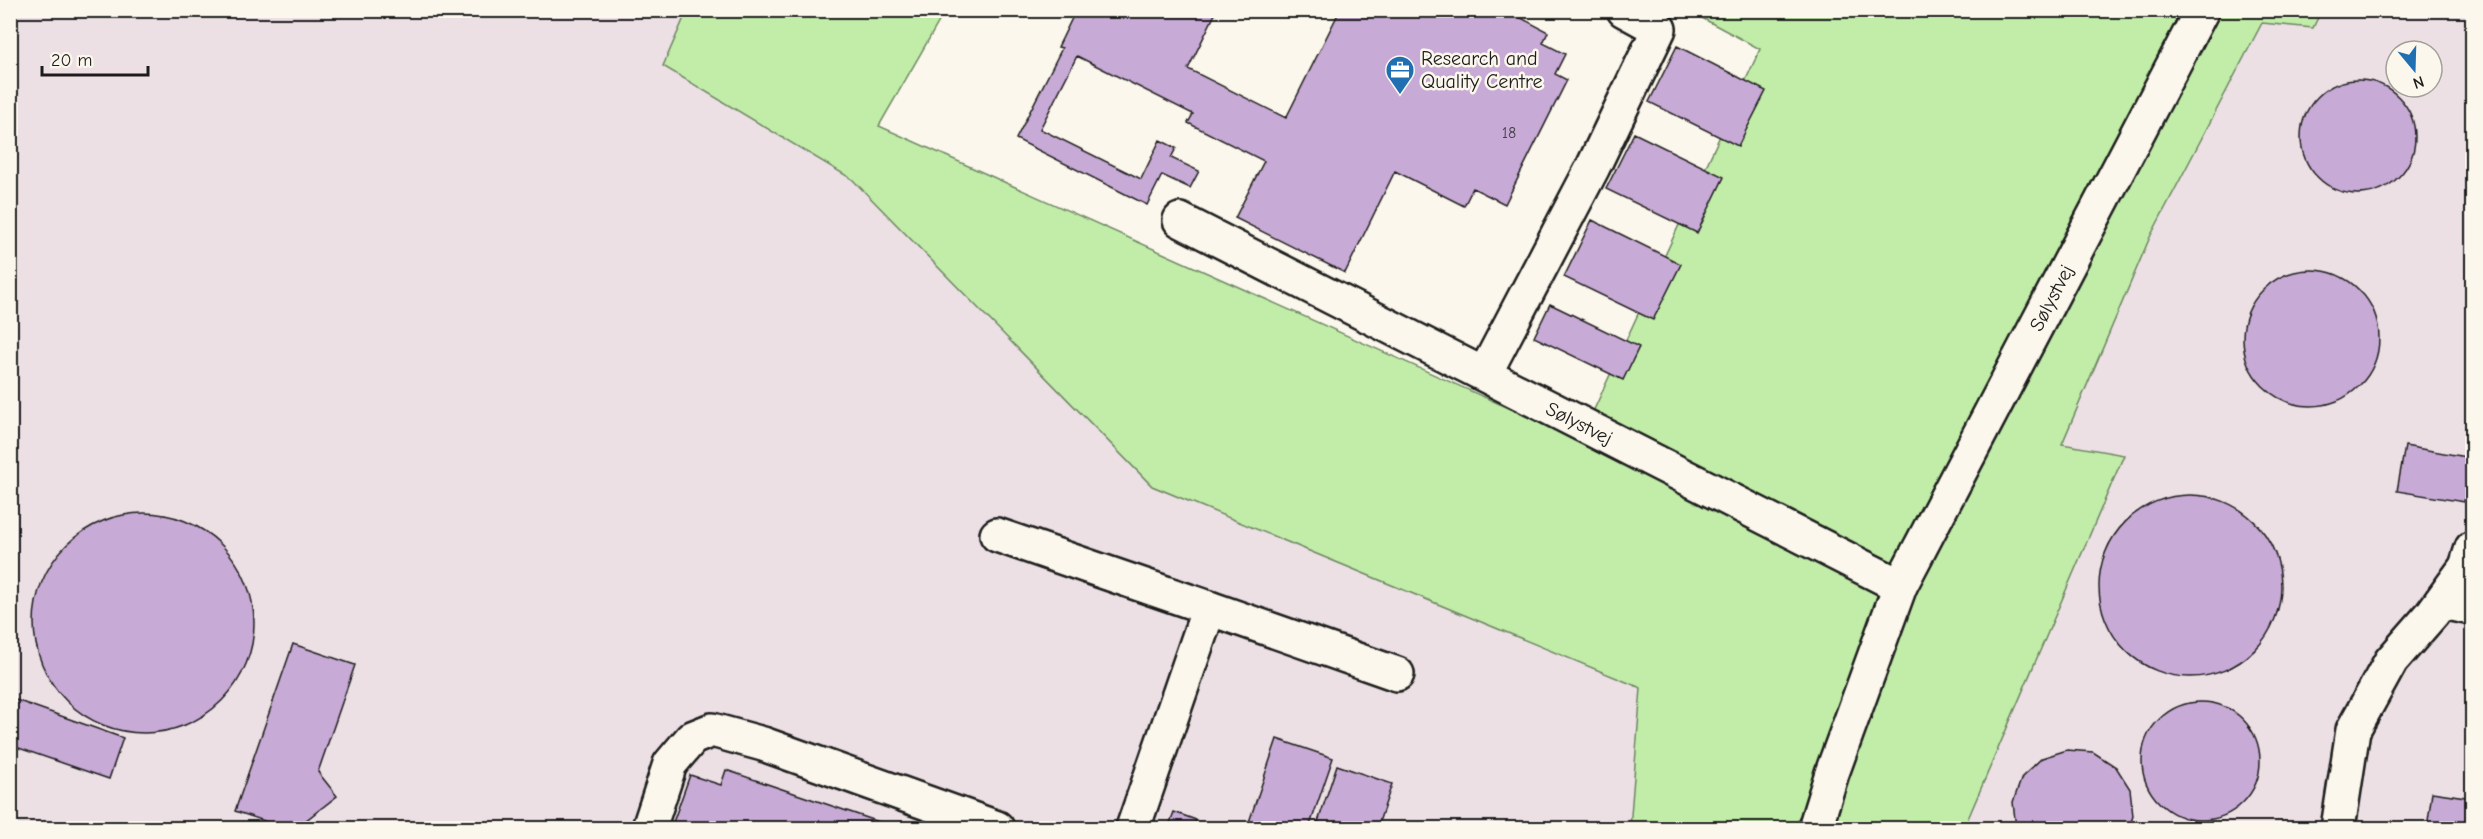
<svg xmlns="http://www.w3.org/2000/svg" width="2483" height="839" font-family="'Comic Neue',sans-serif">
<rect width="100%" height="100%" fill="#fbf7ec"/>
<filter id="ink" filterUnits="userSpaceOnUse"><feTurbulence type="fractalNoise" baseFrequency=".0167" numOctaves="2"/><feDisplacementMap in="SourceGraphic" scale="12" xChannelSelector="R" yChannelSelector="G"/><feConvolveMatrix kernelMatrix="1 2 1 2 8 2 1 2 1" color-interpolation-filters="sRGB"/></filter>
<g filter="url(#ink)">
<path fill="#ece0e5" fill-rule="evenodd" d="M10 11H687L664 66 852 179 1152 486 1642 688 1630 828H11Z
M2321 11H2472V828H1964L2124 455 2062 444 2150 237 2262 23 2313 28ZM2396 51H2432V87H2396Z"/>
<path fill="#c1eda9" stroke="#6e8462" stroke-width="1.5" d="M687 11H945L879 126 1580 440 1760 49 1689 11H2321L2313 28 2262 23 2150 237 2062 444 2124 455 1964 828H1630L1641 688 1152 486 852 179 663 66Z"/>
<path fill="#c8aad6" stroke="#1c1c1c" stroke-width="1.5" d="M1076 10H1217L1188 69 1286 118 1340 10H1506L1548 32 1543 43 1565 54 1555 74 1567 80 1505 204 1473 188 1464 206 1395 171 1345 273 1235 218 1264 161 1188 123 1193 114 1077 56 1040 129 1141 179 1160 140 1176 148 1171 158 1199 171 1190 188 1162 175 1147 205 1016 139 1062 48 1058 47Z
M1677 46 1766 91 1738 146 1649 102Z
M2301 137a57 57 0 1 1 114 0a57 57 0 1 1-114 0Z
M1634 133 1724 177 1697 233 1606 189Z
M1592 220 1681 264 1653 320 1564 277Z
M2243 338a68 68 0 1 1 136 0a68 68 0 1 1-136 0Z
M1550 304 1639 347 1623 380 1534 337Z
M2405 446 2472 458 2464 502 2397 491Z
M2099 586a91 91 0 1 1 182 0a91 91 0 1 1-182 0Z
M34 623a110 110 0 1 1 220 0a110 110 0 1 1-220 0Z
M293 644 355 665 318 772 337 796 296 828H285L235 811Z
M16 700 123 738 109 779 10 745V716Z
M2142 761a59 59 0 1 1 118 0a59 59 0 1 1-118 0Z
M1277 739 1333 758 1309 828H1247Z
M2067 750 2093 752 2116 767 2130 789 2133 816 2129 828H2016L2013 802 2022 777 2042 758Z
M1337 765 1392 784 1377 828H1316Z
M726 770 897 828H671L690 775 721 785Z
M2432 792 2472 798V828H2427Z
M1174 812 1196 820 1192 828H1168Z"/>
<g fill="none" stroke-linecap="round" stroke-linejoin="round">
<g stroke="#1c1c1c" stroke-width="38">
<g id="minor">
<path id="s1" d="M1180 220 1900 586"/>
<path d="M1485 373 1593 167 1659 29 1624 10"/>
<path d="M997 535 1209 608"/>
<path d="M2441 602 2472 608"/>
<path d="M649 828 670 764 692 738 712 730 763 744 997 828"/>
<path d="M1133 828 1209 608 1397 674"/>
<path id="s2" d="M1815 828 1832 773 1900 586 2202 10"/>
<path d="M2338 828 2353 730 2391 661 2432 614 2466 567 2472 548"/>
</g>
</g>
<use href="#minor" stroke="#fbf7ec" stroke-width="33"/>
</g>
</g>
<defs>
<g id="office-pin" transform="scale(1.5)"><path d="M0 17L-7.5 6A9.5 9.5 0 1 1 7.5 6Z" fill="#1f6fb2" stroke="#fbf7ec"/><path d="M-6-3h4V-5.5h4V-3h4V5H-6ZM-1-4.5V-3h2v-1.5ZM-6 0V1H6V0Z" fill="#fff"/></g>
</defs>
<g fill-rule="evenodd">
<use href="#office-pin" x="1400" y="70"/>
</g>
<g text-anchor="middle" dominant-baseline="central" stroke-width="5" stroke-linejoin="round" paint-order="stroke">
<g font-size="16" fill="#47404a">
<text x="1509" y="133">18</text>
</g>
<g font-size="20" fill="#1c1c1c" stroke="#fbf7ec" text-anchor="start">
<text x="1421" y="58">Research and<tspan x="1421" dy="23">Quality Centre</tspan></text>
</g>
<g font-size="20" fill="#1c1c1c" stroke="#fbf7ec">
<text stroke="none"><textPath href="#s2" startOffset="582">Sølystvej</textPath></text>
<text stroke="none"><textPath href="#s1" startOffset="448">Sølystvej</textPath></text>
</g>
</g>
<rect width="2483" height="839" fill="none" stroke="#fbf7ec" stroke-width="36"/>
<rect x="18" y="18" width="2447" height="803" fill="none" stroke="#1c1c1c" stroke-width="2" filter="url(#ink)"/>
<g transform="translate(2414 69) rotate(161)"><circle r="28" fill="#fbf7ec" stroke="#a29f99" stroke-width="1.5"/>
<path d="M0-4.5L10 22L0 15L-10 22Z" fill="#1f6fb2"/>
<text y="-9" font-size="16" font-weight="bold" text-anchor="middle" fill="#1c1c1c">N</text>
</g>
<path d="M42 66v9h106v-9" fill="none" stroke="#1c1c1c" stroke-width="3"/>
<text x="51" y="66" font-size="18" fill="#1c1c1c" stroke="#fbf7ec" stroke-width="4.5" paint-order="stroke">20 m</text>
</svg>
